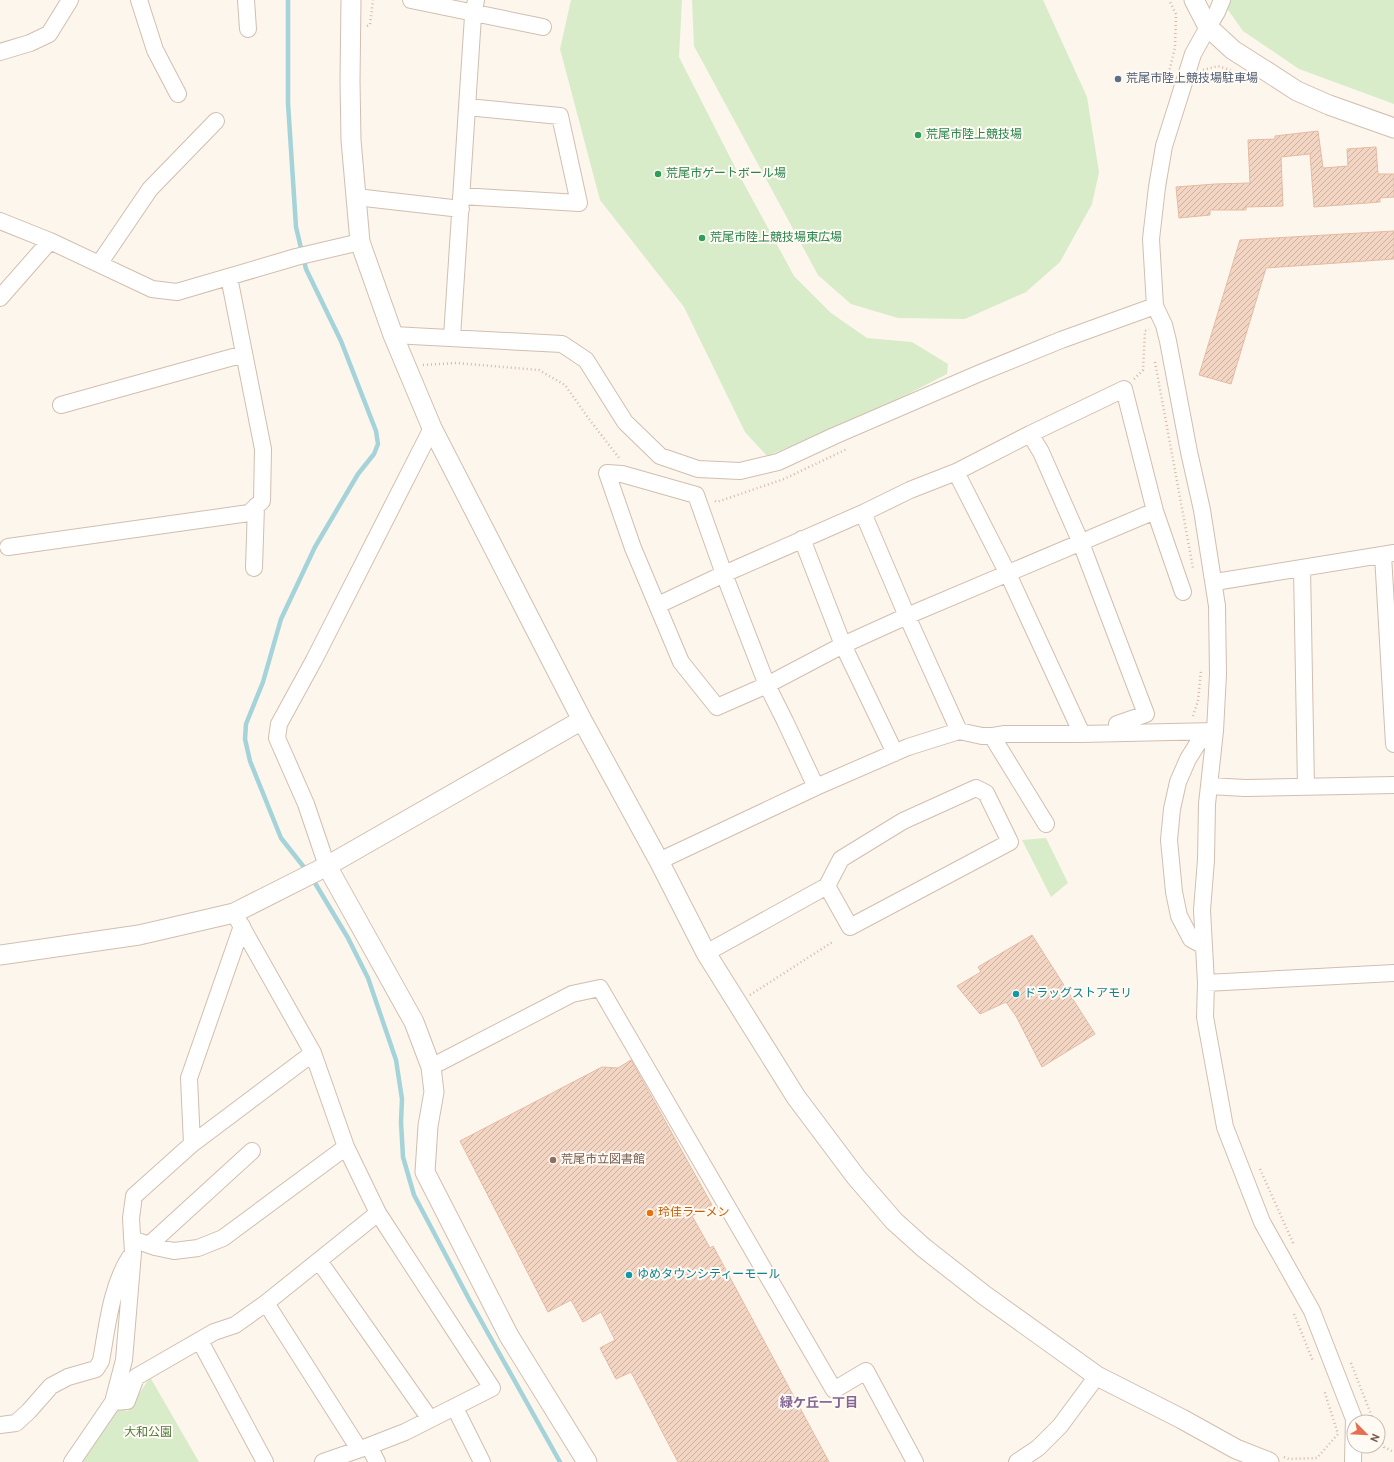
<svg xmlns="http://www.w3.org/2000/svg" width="1394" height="1462" font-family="Overpass,'Noto Sans JP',sans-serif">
<defs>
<pattern id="building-hatch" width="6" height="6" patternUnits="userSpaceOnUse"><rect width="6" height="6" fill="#f3d5c3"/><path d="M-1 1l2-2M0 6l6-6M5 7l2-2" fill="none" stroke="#cab0a1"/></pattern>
</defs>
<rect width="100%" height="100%" fill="#fdf6ec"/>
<path fill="#d8ecc9" d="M571 0H682L679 57 736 169 794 276 831 313 867 338 912 342 948 364 947 374 869 414 767 456 745 432 684 307 600 200 560 49Z
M692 0H1043L1087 97 1099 172 1092 204 1060 262 1026 292 965 319 898 318 851 304 818 275 694 46Z
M1221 0H1394V104L1299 69 1243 31Z
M1046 838 1068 883 1051 897 1022 840Z
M150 1377 199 1462H79L114 1408 128 1411Z"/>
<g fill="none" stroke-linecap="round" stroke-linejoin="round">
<path stroke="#a5d3da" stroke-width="4.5" d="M288 0V103L296 227 306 269 341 341 376 431 378 444 374 454 358 474 315 547 281 619 263 682 246 724 245 739 250 761 281 838 307 871
M312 878 348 938 368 978 396 1060 402 1099 401 1122 403 1157 414 1195 470 1301 560 1462"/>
</g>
<path fill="url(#building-hatch)" stroke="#e6bba3" d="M1318 131 1323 168 1348 166 1347 149 1376 147 1378 174H1394V197L1380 198V202L1314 207 1310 154 1281 157 1283 206 1246 207V210H1210V215L1179 218 1176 187 1215 184 1250 183 1248 140 1275 139V136Z
M1394 231V259L1266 268 1231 384 1199 375 1240 240Z
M1032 935 1095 1034 1042 1067 1016 1016 1006 1002 980 1014 957 986 981 972 978 967Z
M631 1060 712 1205 692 1216 710 1248 713 1246 829 1462H678L631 1372 616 1379 600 1348 615 1340 601 1312 583 1322 571 1300 548 1312 460 1141 602 1067 618 1068Z"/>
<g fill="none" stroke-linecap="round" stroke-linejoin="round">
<g stroke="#d1beb0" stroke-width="18">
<path id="minor" d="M139 0 155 50 178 94
M246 0 248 29
M411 0 543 27
M1222 0 1217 12 1208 27 1193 54 1164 146 1157 187 1151 239 1155 306 1164 325 1168 341 1189 452 1202 510 1217 606 1218 674 1215 731 1207 804 1206 860 1202 910 1206 983 1205 1017 1225 1127 1262 1222 1312 1311 1354 1419 1353 1462
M0 52 30 43 49 34 70 0
M461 196 579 203 560 116 467 107
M356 197 461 209
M0 221 50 241 152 289 177 292 296 257 360 242
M99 264 150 189 216 121
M0 298 50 241
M393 335 562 344 586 360 625 422 660 456 698 469 740 471 778 462 834 436 980 373 1061 340 1155 306
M452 337 473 16 476 0
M61 405 244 354
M1030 434 1041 452 1081 543 1146 714 1117 724 1119 733
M956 472 1008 574 1082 734
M863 513 907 616 959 731
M802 539 843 645 895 753
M8 547 249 513 262 501 263 449 229 277
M1383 555 1394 744
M254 568 256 506
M1302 568 1306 787
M1215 582 1394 553
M658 605 724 574 696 495 622 474 607 473 633 548 681 662 717 707 767 685 843 645 907 616 1155 511
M993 736 995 741 1046 824
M1209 786 1245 788 1394 785
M816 787 785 721 767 685 724 574 863 513 910 490 956 472 1030 434 1124 389 1155 511 1183 592
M659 861 816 787 908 747 959 731 982 736H993L1005 734H1082L1215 731
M327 866 306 804 277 738 279 724 314 660 432 428
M234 913 313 1053 346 1147 378 1213 492 1388 405 1432 369 1446 323 1462
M1204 946 1191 939 1179 916 1174 892 1169 840 1172 809 1178 782 1188 759 1198 743 1215 731
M706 953 827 886 841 859 903 821 976 788 986 793 1010 842 850 927 827 886
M1206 983 1394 973
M431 1067 572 994 600 988 834 1390 866 1371 915 1462
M192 1144 189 1078 242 926
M132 1239 155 1247 174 1251 198 1248 223 1238 346 1147
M149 1245 252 1151
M319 1261 430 1419
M266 1303 359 1449
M200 1341 265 1462
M113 1402 127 1401 136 1377 214 1332 235 1325 266 1303 378 1213
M455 1408 482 1462
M0 1425 16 1423 29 1411 51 1386 68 1377 96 1369 101 1361C107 1328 111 1286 130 1257
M369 1446 377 1462
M72 1462 113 1402 124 1360 133 1253 131 1218 134 1196 192 1144 313 1053
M1017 1462 1038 1448 1060 1426 1097 1376"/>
</g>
<g stroke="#d1beb0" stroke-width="21">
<path id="tertiary" d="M351 0 350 81 351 140 360 242 393 335 432 428 582 720 659 861 706 953 796 1097 856 1177 894 1221 924 1248 984 1295 1097 1376 1182 1419 1236 1449 1269 1462
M1194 0 1208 27 1233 50 1263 69 1297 91 1329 105 1394 128
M327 866 414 1022 431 1067 434 1092 428 1126 425 1172 509 1336 587 1462
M0 955 139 935 234 913 327 866 582 720"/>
</g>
<path stroke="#d9b8a5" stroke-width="2.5" stroke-dasharray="1 3" stroke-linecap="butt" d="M367 26 370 25 373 0
M1203 70 1218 66 1233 71
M1167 81 1175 47 1176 14 1169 0
M1155 362 1193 568
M423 365 456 363 539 370 565 385 589 419 619 458
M1134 379 1143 370 1145 331 1149 329
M715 501 717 502 784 479 847 449
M1193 716 1198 701 1201 670
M750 995 834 941
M1260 1169 1294 1245
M1294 1314 1313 1361
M1351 1363 1374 1422
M1378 1432 1384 1447 1394 1452
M1284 1457 1289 1459 1317 1458 1338 1434 1324 1390"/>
<use href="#minor" stroke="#fff" stroke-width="16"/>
<use href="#tertiary" stroke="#fff" stroke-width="19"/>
</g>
<circle fill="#5c6f8a" stroke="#fffaf3" stroke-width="1.5" cx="1118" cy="79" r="4"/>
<g fill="#2e9e5b" stroke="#fffaf3" stroke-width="1.5">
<circle cx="918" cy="135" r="4"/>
<circle cx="658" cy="174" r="4"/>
<circle cx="702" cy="238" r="4"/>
</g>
<g fill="#0f9aa8" stroke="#fffaf3" stroke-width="1.5">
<circle cx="1016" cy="994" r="4"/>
<circle cx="629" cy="1275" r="4"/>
</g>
<circle fill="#8d6e63" stroke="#fffaf3" stroke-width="1.5" cx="553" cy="1160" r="4"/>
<circle fill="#e8710a" stroke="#fffaf3" stroke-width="1.5" cx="650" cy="1213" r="4"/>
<g text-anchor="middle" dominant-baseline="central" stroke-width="4" stroke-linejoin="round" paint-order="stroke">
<g font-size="12" fill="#4e5e75" stroke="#fffaf3" text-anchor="start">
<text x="1126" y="79">荒尾市陸上競技場駐車場</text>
</g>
<g font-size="12" fill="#27864d" stroke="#fffaf3" text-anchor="start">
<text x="926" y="135">荒尾市陸上競技場</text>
<text x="666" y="174">荒尾市ゲートボール場</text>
<text x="710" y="238">荒尾市陸上競技場東広場</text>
</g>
<g font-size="12" fill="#0d838f" stroke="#fffaf3" text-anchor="start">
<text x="1024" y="994">ドラッグストアモリ</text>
<text x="637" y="1275">ゆめタウンシティーモール</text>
</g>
<g font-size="12" fill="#785e54" stroke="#fffaf3" text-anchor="start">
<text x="561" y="1160">荒尾市立図書館</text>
</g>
<g font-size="12" fill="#c56008" stroke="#fffaf3" text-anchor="start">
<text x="658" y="1213">玲佳ラーメン</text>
</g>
<g font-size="12" fill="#537a41" stroke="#fffaf3">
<text x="148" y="1433">大和公園</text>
</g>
<g font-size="13" font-weight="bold" fill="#846695" stroke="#fffaf3">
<text x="819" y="1404">緑ケ丘一丁目</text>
</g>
</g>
<g transform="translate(1366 1434) rotate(114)"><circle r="19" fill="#fffaf3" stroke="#cabbb1"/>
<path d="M0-3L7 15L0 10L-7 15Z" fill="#e76f51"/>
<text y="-6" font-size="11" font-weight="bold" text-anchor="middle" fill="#7a5c4d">N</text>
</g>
</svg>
